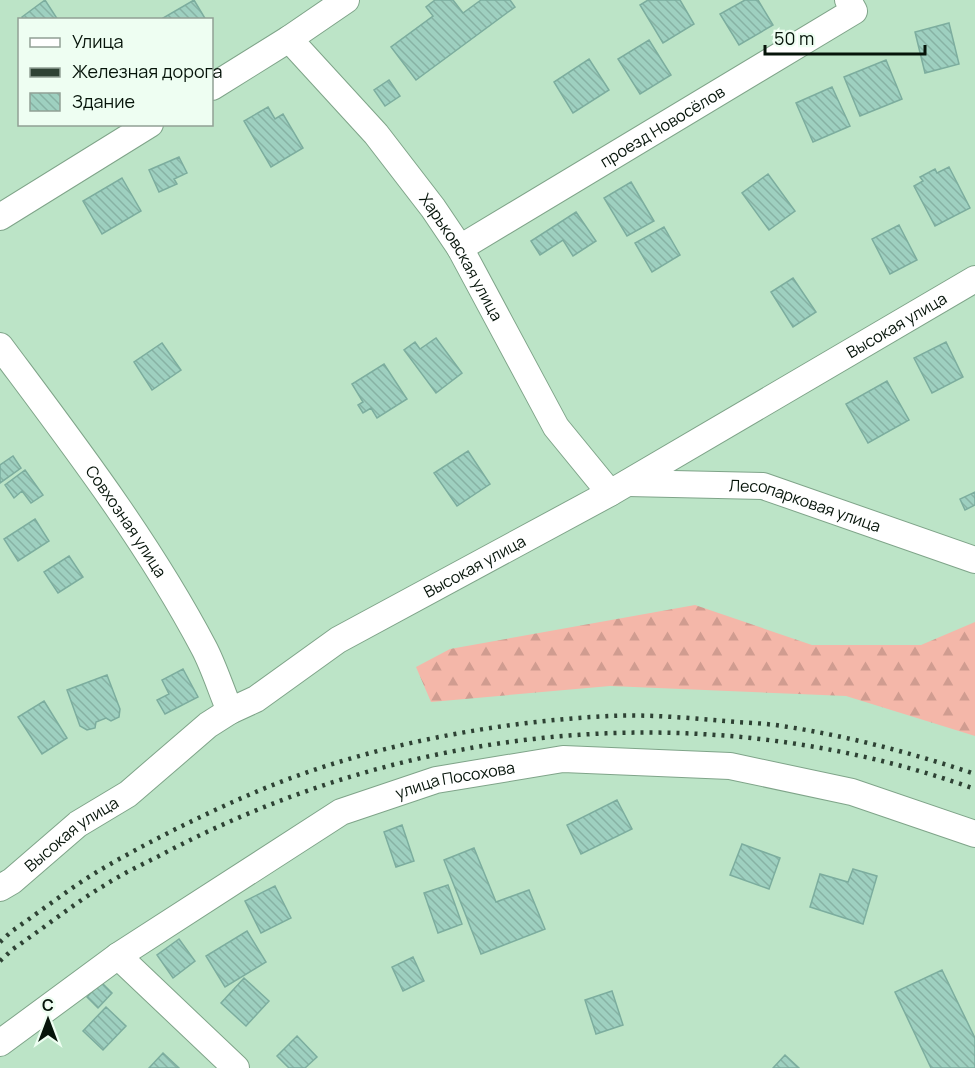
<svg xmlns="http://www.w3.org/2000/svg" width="975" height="1068" font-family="Manrope,sans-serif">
<defs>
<pattern id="forest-firs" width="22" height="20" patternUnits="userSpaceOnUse" patternTransform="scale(1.5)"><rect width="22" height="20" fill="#f4b7a9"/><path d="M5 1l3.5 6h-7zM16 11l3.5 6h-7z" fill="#d09c90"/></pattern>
<pattern id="building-back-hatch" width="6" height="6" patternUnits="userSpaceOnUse" patternTransform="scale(1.5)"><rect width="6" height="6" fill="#9ed0c0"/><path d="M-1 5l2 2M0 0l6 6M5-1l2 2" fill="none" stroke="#87b2a4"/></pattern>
</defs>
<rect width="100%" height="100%" fill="#bce4c7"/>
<path fill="url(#forest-firs)" d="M695 605 812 645H921L975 622V736L846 696 610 686 431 702 416 667 450 649Z"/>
<path fill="url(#building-back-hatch)" stroke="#7cad9e" stroke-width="1.5" d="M45 0 58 20H23L22 17Z
M194 0 206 20H164L163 18Z
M435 0H453L463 13 481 0H510L515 7 416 80 391 47 433 16 426 7Z
M648 0H680L694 24 663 43 640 5Z
M745 0H758L773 25 739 45 720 14Z
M949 23 959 64 925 73 915 32Z
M649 40 671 75 640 94 618 59Z
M589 59 609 90 573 113 554 82Z
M886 60 902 99 860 116 844 77Z
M389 80 400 96 385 106 374 90Z
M832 87 850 126 813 142 796 103Z
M268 107 275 119 283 114 303 148 271 167 244 121Z
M179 157 187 173 174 179 177 184 159 192 149 170Z
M949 167 970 208 935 226 914 186 923 181 920 177 935 169 937 173Z
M768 174 795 211 769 230 742 193Z
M122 178 141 211 102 234 83 201Z
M631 182 654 221 627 236 604 198Z
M576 212 596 241 573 256 563 240 540 255 531 241Z
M899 225 917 260 890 274 872 239Z
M664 227 680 255 652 272 635 243Z
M793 278 816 312 793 327 771 292Z
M436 338 462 373 436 393 404 350 415 342 420 349Z
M946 342 963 377 932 393 914 358Z
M162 343 181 370 152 390 134 362Z
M384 364 407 399 377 418 371 408 363 413 358 405 363 402 352 384Z
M887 381 909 420 868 443 846 404Z
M468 451 490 484 457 506 434 473Z
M13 456 21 468 0 483V465Z
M25 470 43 495 31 503 22 491 14 498 5 485Z
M975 492V505L965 510 960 499Z
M35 519 49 541 18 561 4 539Z
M69 556 83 577 58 593 44 572Z
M183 669 198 697 165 714 157 700 169 694 162 680Z
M107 675 120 709 119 717 111 721 106 718 96 722 95 728 87 730 80 726 67 690Z
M44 701 67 738 42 754 18 717Z
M617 800 632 829 581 854 567 825Z
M402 825 414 861 396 867 384 832Z
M742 844 780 858 769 889 730 875Z
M474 848 496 902 529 890 545 929 481 954 444 860Z
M853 869 877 876 863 924 810 907 820 874 848 882Z
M448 885 462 924 438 933 424 893Z
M275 886 291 918 261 933 245 901Z
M247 931 266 962 225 987 206 956Z
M179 939 195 961 173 978 157 955Z
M413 957 424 981 403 991 392 967Z
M942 970 975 1038V1068H931L895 992Z
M244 978 269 1001 246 1026 221 1003Z
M101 982 112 993 98 1008 87 997Z
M612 991 623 1025 596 1034 585 1000Z
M106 1007 126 1026 103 1050 83 1031Z
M297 1036 317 1057 305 1068H289L277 1056Z
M163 1053 179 1068H149Z
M785 1055 799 1068H773Z"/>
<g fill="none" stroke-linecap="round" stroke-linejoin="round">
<g stroke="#7fa489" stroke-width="28">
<g id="minor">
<path id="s1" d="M289 39 376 134 433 208 460 248 556 427 610 493"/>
<path d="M212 87 289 39 346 0"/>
<path d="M0 217 150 124"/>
<path id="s2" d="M460 248 854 11 848 0"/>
<path id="s3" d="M0 346C73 444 147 540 204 648 214 667 221 690 230 711"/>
<path id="s4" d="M628 483 763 486 975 560"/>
<path id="s5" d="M0 888 12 881 78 824 128 794 208 725 230 711 256 699 338 640 610 493 975 279"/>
<path d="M118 956 236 1068"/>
<path id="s6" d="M0 1043 118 956 341 812 436 780 563 759 730 766 852 792 975 834"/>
</g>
</g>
<use href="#minor" stroke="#fff" stroke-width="26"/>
<path stroke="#2e4234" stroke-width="4.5" stroke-dasharray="3 6" stroke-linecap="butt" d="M0 942 12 931C41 911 70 888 100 870 148 842 200 816 251 794 360 747 490 722 609 716 647 714 688 718 726 721 745 723 764 723 782 726 848 736 912 753 975 774
M0 961 13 949C44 928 73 904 105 885 122 874 141 865 159 856 410 722 706 693 975 789"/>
</g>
<g text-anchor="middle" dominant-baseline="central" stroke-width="4.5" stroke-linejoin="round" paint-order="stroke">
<g font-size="16" fill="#06140a" stroke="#eefef2">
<text stroke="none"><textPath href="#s2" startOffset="236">проезд Новосёлов</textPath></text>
<text stroke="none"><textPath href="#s1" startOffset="279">Харьковская улица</textPath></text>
<text stroke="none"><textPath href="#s5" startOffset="1062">Высокая улица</textPath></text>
<text stroke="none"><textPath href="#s4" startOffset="180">Лесопарковая улица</textPath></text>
<text stroke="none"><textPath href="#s3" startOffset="216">Совхозная улица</textPath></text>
<text stroke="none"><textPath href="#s5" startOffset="576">Высокая улица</textPath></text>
<text stroke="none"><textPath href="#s6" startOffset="531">улица Посохова</textPath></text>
<text stroke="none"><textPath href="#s5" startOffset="90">Высокая улица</textPath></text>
</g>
</g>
<rect x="18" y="18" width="195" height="108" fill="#eefef2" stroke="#91a095" stroke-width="1.5"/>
<rect x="30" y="38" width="30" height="9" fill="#ffffff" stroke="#91a095" stroke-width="1.5"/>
<text x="72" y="48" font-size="18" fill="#06140a">Улица</text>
<rect x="30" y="68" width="30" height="9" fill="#2e4234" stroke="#91a095" stroke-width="1.5"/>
<text x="72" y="78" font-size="18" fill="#06140a">Железная дорога</text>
<rect x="30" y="93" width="30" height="18" fill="url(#building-back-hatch)" stroke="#91a095" stroke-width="1.5"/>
<text x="72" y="108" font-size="18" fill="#06140a">Здание</text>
<g transform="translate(48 1020)" stroke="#eefef2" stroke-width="4.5" paint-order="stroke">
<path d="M0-4.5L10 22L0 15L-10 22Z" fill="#06140a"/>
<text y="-9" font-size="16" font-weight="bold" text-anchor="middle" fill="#06140a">С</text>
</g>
<path d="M765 45v9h160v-9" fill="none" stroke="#06140a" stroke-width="3"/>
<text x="774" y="45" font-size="18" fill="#06140a" stroke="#eefef2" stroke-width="4.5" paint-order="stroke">50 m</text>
</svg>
